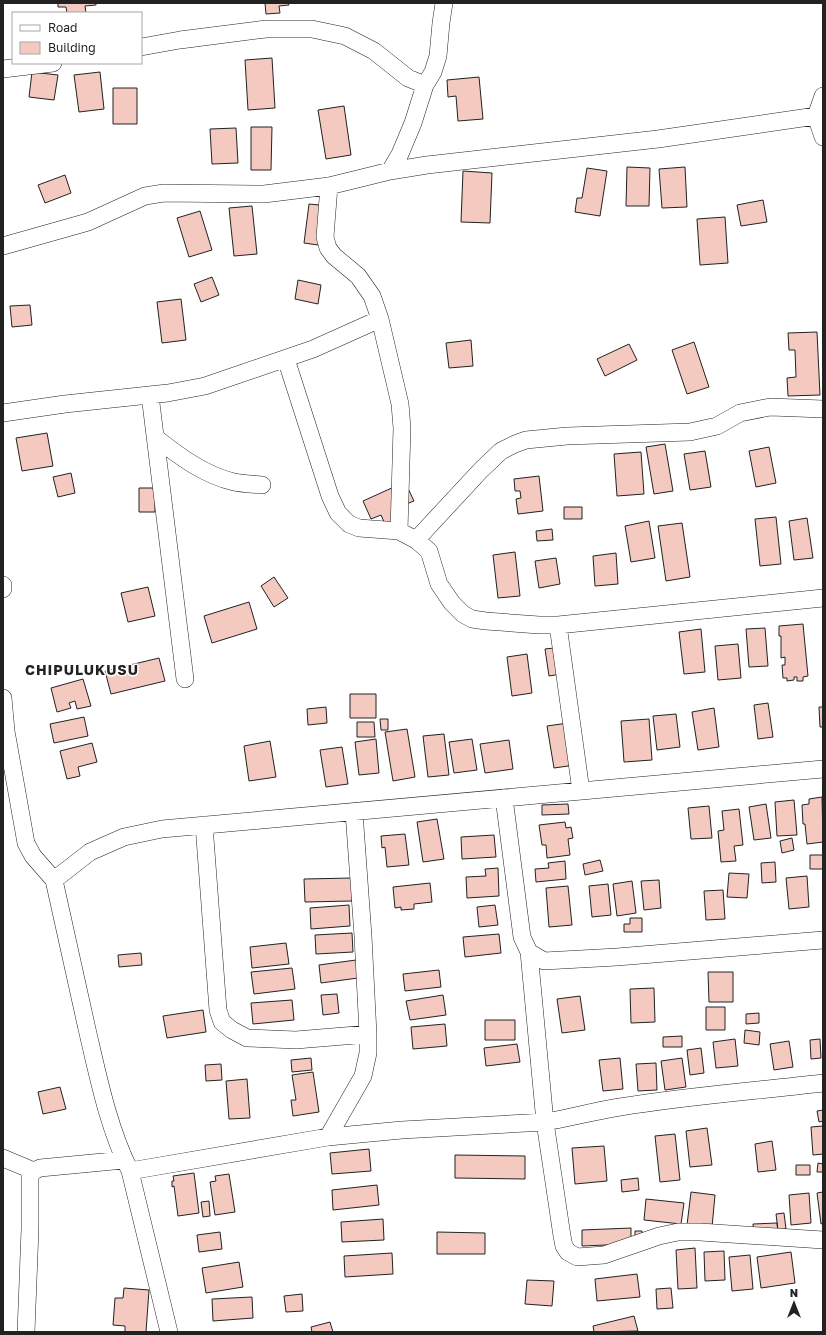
<svg xmlns="http://www.w3.org/2000/svg" width="826" height="1335" font-family="'Golos Text',sans-serif">
<rect width="100%" height="100%" fill="#fff"/>
<path fill="#f3c9c0" stroke="#222" d="M58 3H96V5L85 6 86 13H67L66 7H58Z
M265 3H288L289 5 279 6 280 13 266 14Z
M272 58 275 108 248 110 245 60Z
M32 72 58 75 54 100 29 97Z
M100 72 104 109 79 112 74 75Z
M479 77 483 119 458 121 456 96 448 97 447 80Z
M113 88H137V124H113Z
M344 106 351 155 326 159 318 110Z
M251 127H272L271 170H251Z
M236 128 238 163 212 164 210 129Z
M627 167 650 168 649 206H626Z
M685 167 687 207 662 208 659 169Z
M587 168 607 171 600 216 575 212 577 198H582Z
M463 171 492 173 490 223 461 222Z
M65 175 71 193 45 203 38 185Z
M763 200 767 222 741 226 737 205Z
M309 204 330 206 325 246 304 243Z
M252 206 257 254 234 256 229 208Z
M200 211 212 250 189 257 177 218Z
M725 217 728 263 700 265 697 219Z
M212 277 219 295 201 302 194 284Z
M298 280 321 285 318 304 295 299Z
M181 299 186 340 162 343 157 302Z
M30 305 32 325 12 327 10 306Z
M817 332 820 395 788 396 787 378 796 377 795 350H789L788 333Z
M471 340 473 366 449 368 446 343Z
M694 342 709 387 687 394 672 350Z
M629 344 637 360 605 376 597 359Z
M47 433 53 466 22 471 16 438Z
M665 444 673 491 654 494 646 447Z
M769 447 776 483 756 487 749 451Z
M705 451 711 487 690 490 684 454Z
M641 452 644 494 617 496 614 454Z
M71 473 75 493 58 497 53 477Z
M539 476 543 511 518 514 516 499 521 498 520 491H515L514 479Z
M405 482 414 501 404 505 407 514 385 524 381 515 371 519 363 501Z
M139 488H155V512H139Z
M564 507H582V519H564Z
M776 517 781 564 760 566 755 519Z
M807 518 813 558 794 560 789 521Z
M649 521 655 558 631 562 625 526Z
M682 523 690 577 666 581 658 526Z
M552 529 553 540 537 541 536 531Z
M515 552 520 596 498 598 493 555Z
M616 553 618 584 595 586 593 556Z
M556 558 560 584 539 588 535 561Z
M274 577 288 598 274 607 261 586Z
M148 587 155 616 128 622 121 593Z
M249 602 257 629 212 643 204 616Z
M803 624 808 676 803 677V681H797V677H794V680L787 681V678H783L782 665H785V657L781 658V636H779V626Z
M765 628 768 666 749 667 746 629Z
M701 629 705 672 684 674 679 632Z
M738 644 741 678 718 680 715 646Z
M563 647 567 673 549 676 545 649Z
M527 654 532 693 512 696 507 657Z
M159 658 165 681 111 694 105 671Z
M83 679 91 706 77 709 75 701 69 703 71 708 57 712 51 688Z
M350 694H376V718H350Z
M768 703 773 737 758 739 754 705Z
M326 707 327 723 308 725 307 709Z
M819 707H823V727H820Z
M714 708 719 747 698 750 692 712Z
M676 714 680 747 657 750 653 716Z
M84 717 88 736 54 743 50 724Z
M380 719H388V730H381Z
M649 719 652 760 624 762 621 721Z
M357 722H374L375 737H357Z
M568 723 575 765 554 768 547 726Z
M407 729 415 777 393 781 385 732Z
M444 734 449 775 428 777 423 736Z
M376 739 379 773 359 775 355 742Z
M472 739 477 770 454 773 449 742Z
M509 740 513 769 485 773 480 744Z
M270 741 276 777 249 781 244 746Z
M92 743 97 762 78 767 80 776 67 779 60 751Z
M342 747 348 784 326 787 320 750Z
M822 797 823 842 807 844 805 824H803L802 805 809 804V799Z
M794 800 797 835 777 836 775 802Z
M568 804 569 814 542 815V805Z
M766 804 771 838 754 840 749 807Z
M709 806 712 838 691 839 688 808Z
M739 809 743 845 734 846 736 861 721 862 718 831 724 830 722 811Z
M437 819 444 859 423 862 417 822Z
M565 822 566 828 571 827 573 838 568 839 570 855 547 858 546 845H542L539 825Z
M405 834 409 865 387 867 385 847 382 848 381 836Z
M494 835 496 857 462 859 461 837Z
M792 838 794 850 782 853 780 841Z
M810 855H823V869H810Z
M600 860 603 871 585 875 583 864Z
M565 861 566 879 536 882 535 869 549 868 548 863Z
M775 862 776 882 762 883 761 863Z
M498 868 499 896 467 898 466 877 486 876 485 869Z
M729 873 749 874 747 898 727 897Z
M807 876 809 907 789 909 786 878Z
M352 878V901L305 902 304 879Z
M659 880 661 908 644 910 641 881Z
M632 881 636 913 617 916 613 884Z
M430 883 432 902 414 904V909L401 910V907L395 908 393 887Z
M608 884 611 915 592 917 589 886Z
M568 886 572 925 549 927 546 888Z
M723 890 725 919 706 920 704 891Z
M349 905 350 926 311 929 310 908Z
M495 905 498 925 479 927 477 907Z
M630 918H642V932H624V924H630Z
M352 933 353 952 316 954 315 935Z
M499 934 501 953 465 957 463 937Z
M286 943 289 964 252 968 250 947Z
M141 953 142 965 119 967 118 955Z
M356 960 358 978 321 983 319 965Z
M292 968 295 989 254 994 251 972Z
M439 970 441 987 405 991 403 974Z
M708 972H733V1002H709Z
M654 988 655 1022 631 1023 630 989Z
M337 994 339 1013 323 1015 321 995Z
M443 995 446 1015 410 1020 406 1001Z
M580 996 585 1030 562 1033 557 999Z
M292 1000 294 1020 253 1024 251 1003Z
M706 1007H725V1030H706Z
M203 1010 206 1032 167 1038 163 1016Z
M759 1013V1023L746 1024V1014Z
M485 1020H515V1040H485Z
M445 1024 447 1046 413 1049 411 1027Z
M745 1030 760 1032 759 1045 744 1043Z
M682 1036V1047H663V1037Z
M735 1039 738 1066 716 1068 713 1042Z
M820 1039 821 1058 811 1059 810 1040Z
M789 1041 793 1067 774 1070 770 1044Z
M517 1044 520 1062 486 1066 484 1048Z
M701 1048 704 1073 690 1075 687 1050Z
M311 1058 312 1070 292 1072 291 1060Z
M620 1058 623 1089 603 1091 599 1060Z
M682 1058 686 1087 665 1090 661 1061Z
M656 1063 657 1090 638 1091 636 1064Z
M221 1064 222 1080 206 1081 205 1065Z
M313 1072 319 1112 293 1116 291 1100H296L292 1075Z
M247 1079 250 1118 229 1119 226 1081Z
M60 1087 66 1109 43 1114 38 1092Z
M823 1110V1121L819 1122 817 1111Z
M823 1126V1154L813 1155 811 1127Z
M707 1128 712 1165 690 1167 686 1131Z
M675 1134 680 1180 660 1182 655 1136Z
M772 1141 776 1170 758 1172 755 1144Z
M604 1146 607 1181 575 1184 572 1148Z
M369 1149 371 1171 332 1174 330 1153Z
M455 1155 525 1156V1179L455 1178Z
M818 1163 823 1164V1172H817Z
M796 1165H810V1175H796Z
M194 1173 199 1213 178 1216 174 1186 172 1187V1181H174L173 1176Z
M229 1174 235 1212 215 1215 210 1182 216 1181 215 1176Z
M638 1178 639 1190 622 1192 621 1180Z
M377 1185 379 1205 333 1210 332 1190Z
M691 1192 715 1195 712 1227 687 1225Z
M823 1192V1223L821 1224 817 1193Z
M809 1193 811 1223 791 1225 789 1195Z
M646 1199 684 1203 681 1224 644 1220Z
M209 1201 210 1216 203 1217 201 1202Z
M784 1213 786 1229 778 1230 776 1214Z
M383 1219 384 1240 342 1242 341 1222Z
M777 1223 778 1235 754 1237 753 1224Z
M631 1228V1244L582 1246V1230Z
M635 1231H642V1245H635Z
M220 1232 222 1249 199 1252 197 1235Z
M437 1232 485 1233V1254H437Z
M695 1248 697 1288 678 1289 676 1250Z
M724 1251 725 1280 705 1281 704 1252Z
M791 1252 795 1283 761 1288 757 1257Z
M392 1253 393 1274 345 1277 344 1256Z
M750 1255 753 1289 732 1291 729 1257Z
M239 1262 243 1287 206 1293 202 1268Z
M637 1274 640 1297 597 1301 595 1279Z
M527 1280 554 1281 552 1306 525 1304Z
M124 1288 149 1290 146 1332H125V1326L113 1325 115 1298H123Z
M671 1288 673 1308 657 1309 656 1289Z
M302 1294 303 1311 286 1312 284 1296Z
M252 1297 253 1318 213 1321 212 1299Z
M634 1316 638 1331 594 1332 593 1326Z
M330 1322 333 1332H312L311 1327Z"/>
<g fill="none" stroke-linecap="round" stroke-linejoin="round">
<g stroke="#222" stroke-width="18">
<path id="minor" d="M141 47 180 40 266 29H312L345 36 374 51 408 78 425 85
M3 69 53 63
M823 96 816 116 823 137
M390 171 400 154 413 123 425 85 433 72 438 56 441 23 444 3
M329 186 325 237 328 248 334 256 358 276 372 296 380 319 400 404 402 428 399 531
M3 246 88 222 145 196 164 193 264 194 329 186 390 171 427 165 658 139 816 116
M286 359 330 496 338 513 349 524 359 528 399 531 416 540 429 551 439 584 452 603 463 614 472 619 486 621 539 625H558L581 791
M150 395 185 679
M3 413 65 404 168 393 205 386 313 349 380 319
M156 438C179 456 204 475 234 482 243 484 252 484 262 485
M416 540 481 470 501 451 515 444 526 440 567 436 690 432 717 426 740 413 770 407 823 409
M3 585V589
M558 625 823 598
M3 698 6 731 26 843 33 856 54 880
M504 798 522 937 529 952 544 961 617 957 823 940
M204 825 218 1010 222 1022 232 1030 247 1038 296 1040 368 1034
M529 952 545 1122 562 1236 564 1246 568 1252 577 1257 604 1255 659 1236 678 1232H700L823 1240
M328 1137 363 1076 368 1053V1034L363 936 354 812
M3 1158 34 1171
M130 1171 328 1137 402 1130 545 1122C570 1118 594 1111 620 1107 687 1096 755 1091 823 1083
M26 1332 30 1229V1175L34 1171 40 1168 124 1160
M169 1332 130 1171C108 1127 98 1076 87 1029 76 979 65 929 54 880L90 852 124 837 162 829 823 769"/>
</g>
<use href="#minor" stroke="#fff" stroke-width="17"/>
</g>
<g text-anchor="middle" dominant-baseline="central" stroke-width="3" stroke-linejoin="round" paint-order="stroke">
<g font-size="14" font-weight="bold" letter-spacing="1" fill="#222" stroke="#fff">
<text x="82" y="669">CHIPULUKUSU</text>
</g>
</g>
<rect width="826" height="1335" fill="none" stroke="#222222" stroke-width="8"/>
<rect x="12" y="12" width="130" height="52" fill="#ffffff" stroke="#a7a7a7"/>
<rect x="20" y="25" width="20" height="6" fill="#ffffff" stroke="#a7a7a7"/>
<text x="48" y="32" font-size="12" fill="#222222">Road</text>
<rect x="20" y="42" width="20" height="12" fill="#f3c9c0" stroke="#a7a7a7"/>
<text x="48" y="52" font-size="12" fill="#222222">Building</text>
<g transform="translate(794 1303)" stroke="#ffffff" stroke-width="3" paint-order="stroke">
<path d="M0-3L7 15L0 10L-7 15Z" fill="#222222"/>
<text y="-6" font-size="11" font-weight="bold" text-anchor="middle" fill="#222222">N</text>
</g>
</svg>
